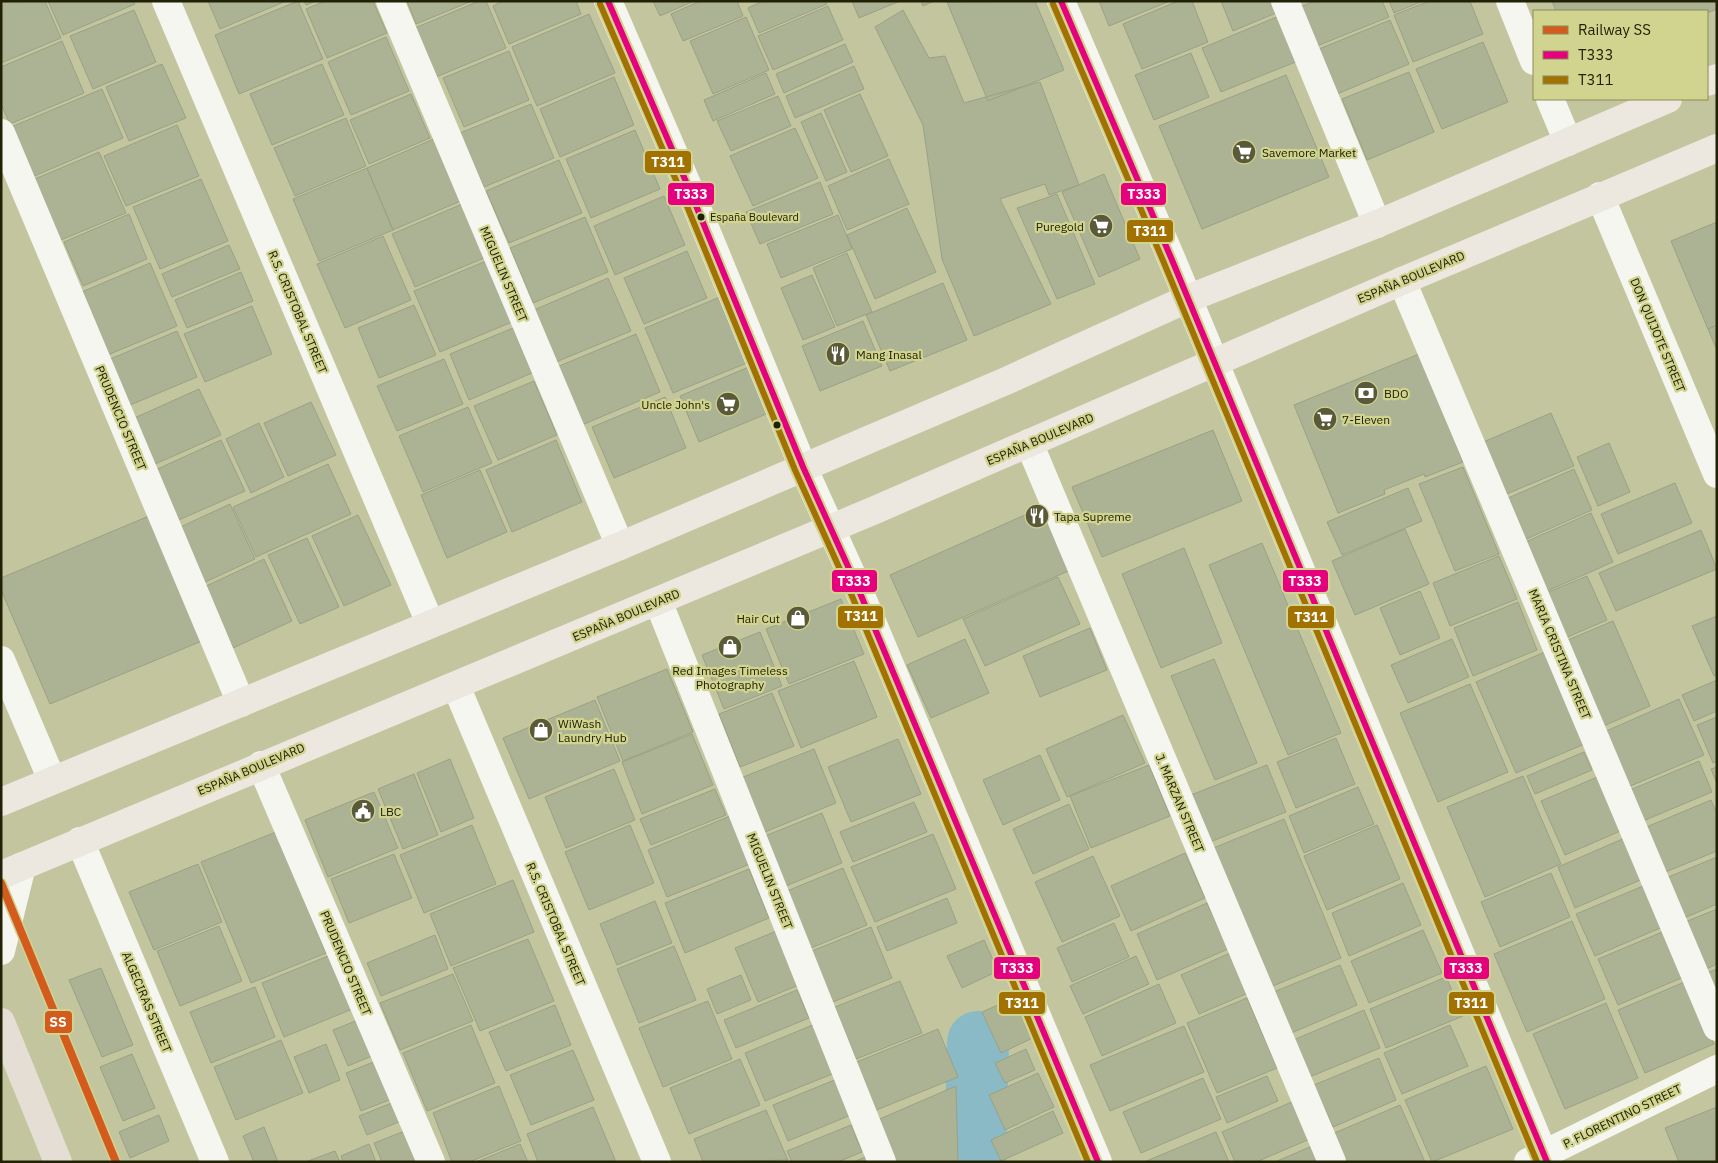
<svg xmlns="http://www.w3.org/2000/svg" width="1718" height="1163" font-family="'IBM Plex Sans',sans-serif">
<rect width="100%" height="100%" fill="#c3c59e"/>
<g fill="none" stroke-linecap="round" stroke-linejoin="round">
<path stroke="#8abac6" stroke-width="62" d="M975 1162 978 1042"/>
</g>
<path fill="#acb395" stroke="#9aa184" d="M45 1 61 38 1 63V2Z
M48 1H133L135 4 63 35Z
M208 1H286L220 29Z
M298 1 323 59 239 94 215 35Z
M304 1H316L306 5Z
M325 1H373L387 33 327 58 306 9Z
M407 1H472L416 24Z
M479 1H486L506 48 436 77 415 28Z
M503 1H576L581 14 509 44 493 6Z
M653 1H694L660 16Z
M700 1H737L743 16 683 41 671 14Z
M763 1H825L827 4 759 33 748 8Z
M852 1H900L859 18Z
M921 1H934L923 6Z
M1035 1 1064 70 988 101 947 2Z
M1099 1H1170L1109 26Z
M1178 1H1192L1208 42 1142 69 1123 24Z
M1221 1H1279L1283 10 1233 31Z
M1315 1H1382L1389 17 1317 46 1300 7Z
M1389 1H1423L1394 13Z
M1429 1H1470L1483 34 1413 62 1394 15Z
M1552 1H1717V9L1707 13V11H1556Z
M828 6 843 40 773 70 758 36Z
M134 10 156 62 93 89 70 36Z
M903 10 929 58 945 56 964 103 1040 82 1079 185 1049 195 1045 184 1000 199 1051 304 974 336 942 259 923 125 875 27Z
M589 14 615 73 537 106 512 47Z
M1284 14 1303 59 1221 92 1202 48Z
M746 17 769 70 713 94 690 41Z
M1390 20 1409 64 1337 94 1319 49Z
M386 37 409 91 351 115 328 62Z
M62 41 84 93 10 124 1 104V67Z
M1483 42 1508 102 1442 129 1416 69Z
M845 44 853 62 784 93 776 74Z
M509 51 529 100 464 127 443 78Z
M1191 53 1209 97 1154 120 1135 75Z
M162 64 186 118 129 141 106 87Z
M322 64 344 115 272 145 250 94Z
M854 66 864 89 795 118 786 96Z
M1409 72 1434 132 1367 160 1342 99Z
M766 73 775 94 713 121 704 100Z
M1286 75 1329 177 1202 229 1159 126Z
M614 77 634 125 560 157 540 109Z
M102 89 123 138 32 177 11 127Z
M411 94 430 138 369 164 350 120Z
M860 94 888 156 851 172 824 110Z
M778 96 791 126 731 151 717 121Z
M531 104 554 158 484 187 460 133Z
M821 113 847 172 826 181 801 122Z
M346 118 366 166 295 196 274 148Z
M177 125 199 176 126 206 104 156Z
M795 128 818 178 753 206 730 156Z
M635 130 660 189 591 218 566 159Z
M436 138 463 200 393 230 367 168Z
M99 152 126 213 56 242 30 181Z
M889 159 909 204 847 230 828 186Z
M559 160 582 213 509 243 486 191Z
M367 168 393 230 319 261 293 199Z
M1104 174 1140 259 1099 277 1062 192Z
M201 179 228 241 160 269 133 207Z
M820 182 833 214 760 244 746 212Z
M1057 194 1095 284 1057 299 1017 208Z
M664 196 685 245 615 275 594 226Z
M462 204 484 258 415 287 392 234Z
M907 208 936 272 875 299 847 235Z
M129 214 147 259 83 286 64 242Z
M838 215 852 249 781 278 767 244Z
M585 217 608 272 533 303 510 248Z
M1717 222V325L1708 329 1671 241Z
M383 236 411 300 345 328 317 264Z
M229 245 240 269 172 297 162 274Z
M687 251 707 298 644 324 624 278Z
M847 253 872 312 837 326 813 268Z
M486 261 512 322 440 352 414 291Z
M150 263 177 326 103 357 77 294Z
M241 272 253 301 187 328 175 300Z
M812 275 835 327 803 340 781 288Z
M608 278 631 331 556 362 534 310Z
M943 283 967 340 890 371 866 315Z
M720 297 747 363 673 393 645 328Z
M414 305 436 355 379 378 358 328Z
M252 306 272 354 205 382 184 334Z
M863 321 882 366 820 391 802 346Z
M1717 325V350L1708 329Z
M513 328 532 373 469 400 450 354Z
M177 331 197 377 123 408 103 362Z
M636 334 660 392 582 425 557 367Z
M1419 354 1463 462 1425 477 1424 474 1384 490 1385 494 1338 513 1294 405Z
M444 359 463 404 397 431 377 386Z
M751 366 771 412 699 442 680 396Z
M534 381 557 435 498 460 474 406Z
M199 389 221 435 153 465 132 419Z
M665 397 686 448 614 478 592 427Z
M311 402 336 455 288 476 264 423Z
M468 407 492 463 423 492 399 436Z
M1551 413 1574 466 1504 495 1481 443Z
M259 423 284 477 251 493 226 439Z
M1213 430 1242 501 1102 557 1072 487Z
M221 440 245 491 174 522 151 472Z
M556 440 582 502 512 532 486 470Z
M1609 443 1630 492 1598 506 1577 457Z
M328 464 351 514 256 557 233 507Z
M1463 467 1499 554 1455 571 1419 484Z
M1574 469 1592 510 1524 540 1506 499Z
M480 470 507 532 447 558 421 495Z
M1675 483 1692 523 1618 554 1601 514Z
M1408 488 1422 521 1342 555 1327 522Z
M230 504 255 559 201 584 176 529Z
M1045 506 1073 569 918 637 890 575Z
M1591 513 1613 562 1545 592 1523 543Z
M358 515 391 585 344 606 312 536Z
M149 516 202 641 50 704 1 590V578Z
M1405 529 1429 584 1355 615 1332 561Z
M1701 530 1717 569 1616 611 1599 573Z
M307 538 339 607 300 624 268 555Z
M1262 543 1341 733 1288 755 1209 565Z
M1184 548 1222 643 1161 668 1122 574Z
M1499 556 1517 599 1450 626 1433 583Z
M264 559 292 621 233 648 204 587Z
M1587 576 1607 620 1563 639 1544 594Z
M1058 577 1080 624 985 666 963 619Z
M1420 591 1440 638 1400 655 1380 608Z
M841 599 864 654 789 684 766 629Z
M1518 602 1537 650 1473 676 1454 628Z
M1717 616V675L1714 676 1692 626Z
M1613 621 1650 706 1601 727 1563 642Z
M1090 628 1107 670 1040 697 1023 656Z
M760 632 782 686 724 709 702 655Z
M965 639 989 693 931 718 907 665Z
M1452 639 1469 677 1408 703 1391 665Z
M1547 651 1587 743 1516 773 1476 682Z
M1214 659 1257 763 1215 780 1171 676Z
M854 661 877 717 801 748 778 691Z
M667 669 693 732 623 761 597 697Z
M1717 680V711L1694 721 1682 695Z
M1470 684 1508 772 1438 802 1400 713Z
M772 693 794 746 740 767 719 714Z
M1679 699 1704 755 1628 787 1604 732Z
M595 700 620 761 529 799 503 738Z
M1123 715 1145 763 1067 797 1046 749Z
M1717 717V761L1713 763 1697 725Z
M692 734 713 785 642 814 622 762Z
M1336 738 1355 784 1296 808 1277 762Z
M898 739 921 794 851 822 828 767Z
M814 749 836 803 755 836 733 781Z
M1584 752 1592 770 1535 794 1527 776Z
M1040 755 1060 800 1003 825 983 780Z
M450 759 474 818 441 832 417 773Z
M1699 761 1712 792 1643 821 1630 790Z
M1149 765 1170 816 1091 848 1070 796Z
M1267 765 1286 812 1210 842 1191 795Z
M1717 767V784L1711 769Z
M614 769 635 820 566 848 545 797Z
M414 774 438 835 403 849 378 789Z
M1602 775 1625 829 1565 855 1541 801Z
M1523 776 1561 864 1485 897 1447 807Z
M1358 787 1374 824 1304 853 1289 816Z
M715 789 726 815 651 845 640 819Z
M374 792 398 848 328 877 305 820Z
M1711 800 1717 814V851L1663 873 1644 828Z
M914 802 927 832 853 862 840 832Z
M1069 804 1089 849 1033 874 1013 829Z
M822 813 842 863 781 888 760 838Z
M730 816 750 864 667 897 648 850Z
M1284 819 1341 958 1268 988 1211 849Z
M472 825 496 884 424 913 400 855Z
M630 825 654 883 589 910 565 852Z
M1377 825 1400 879 1327 910 1304 856Z
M276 832 326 953 251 983 201 862Z
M933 834 956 889 875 922 851 867Z
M1627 837 1645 878 1575 908 1558 867Z
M1185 853 1205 898 1131 931 1111 886Z
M394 854 412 898 349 923 331 879Z
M1093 856 1120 916 1062 942 1035 882Z
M1717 857V904L1684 918 1666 878Z
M198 864 222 922 154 950 129 892Z
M843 868 867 925 806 950 782 893Z
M749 869 769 918 685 953 665 903Z
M1551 873 1570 917 1500 947 1481 902Z
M513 880 534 932 451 966 430 914Z
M1403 883 1421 925 1349 956 1332 913Z
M1648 884 1665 926 1595 956 1576 914Z
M947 898 957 923 887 951 877 927Z
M655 901 672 943 617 965 600 924Z
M1207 903 1228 949 1157 980 1137 934Z
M1717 909V964L1706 969 1685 922Z
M1572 921 1605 999 1527 1032 1494 954Z
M1114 923 1129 957 1072 982 1057 948Z
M219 926 242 981 180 1006 157 951Z
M871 927 892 978 828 1004 807 953Z
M779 930 801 984 758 1002 735 948Z
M1423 930 1442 973 1369 1003 1351 961Z
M1667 930 1686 976 1618 1005 1598 959Z
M435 935 448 969 381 996 367 963Z
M528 939 554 1001 480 1031 453 968Z
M984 940 998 971 962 988 947 956Z
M674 946 696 1000 639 1023 617 969Z
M1230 953 1248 993 1199 1014 1181 975Z
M333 954 355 1008 284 1037 262 983Z
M1136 956 1149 984 1083 1014 1070 986Z
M1340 965 1357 1005 1289 1034 1271 993Z
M101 968 133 1045 102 1057 69 980Z
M1717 969V995L1707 973Z
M453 974 473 1021 400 1050 380 1003Z
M741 975 751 1000 717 1014 707 989Z
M1446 977 1463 1016 1386 1048 1370 1009Z
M900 981 922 1033 856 1059 835 1007Z
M1687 981 1714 1044 1645 1073 1618 1010Z
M1159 984 1176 1023 1102 1056 1085 1017Z
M255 987 275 1037 211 1063 190 1012Z
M797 990 809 1018 736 1048 724 1020Z
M1016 997 1035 1037 1001 1053 982 1012Z
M1247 998 1277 1068 1217 1093 1187 1023Z
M708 1001 732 1059 663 1087 639 1028Z
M1606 1003 1638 1078 1565 1109 1533 1034Z
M555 1005 571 1045 506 1071 489 1032Z
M1364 1010 1380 1048 1307 1078 1291 1041Z
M363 1018 377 1054 348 1066 333 1030Z
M815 1024 835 1073 765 1101 745 1053Z
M471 1025 495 1083 427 1111 403 1053Z
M1450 1025 1468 1066 1402 1094 1384 1053Z
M1184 1026 1204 1072 1110 1111 1090 1065Z
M938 1029 958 1077 874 1111 854 1063Z
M281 1040 303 1093 236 1120 214 1067Z
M326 1044 340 1080 309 1093 294 1057Z
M1026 1049 1035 1070 1005 1083 995 1063Z
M573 1050 594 1100 531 1125 510 1075Z
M132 1054 155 1108 123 1121 100 1067Z
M1379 1058 1396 1100 1333 1127 1314 1085Z
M381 1059 397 1097 361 1111 346 1073Z
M740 1059 760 1105 689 1134 670 1088Z
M1486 1066 1513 1129 1432 1162 1405 1100Z
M1038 1073 1054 1107 1005 1130 989 1095Z
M1267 1076 1278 1101 1227 1123 1216 1097Z
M1203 1078 1221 1119 1141 1153 1123 1112Z
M837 1079 851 1115 788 1141 773 1105Z
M499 1086 521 1141 469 1162H452L433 1113Z
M956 1086 958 1162H892L875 1121Z
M1301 1098 1317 1136 1256 1162H1235L1222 1132Z
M399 1100 406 1119 367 1135 359 1116Z
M1400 1105 1425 1162H1344L1332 1134Z
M593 1107 616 1162H538L527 1134Z
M1717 1107V1162H1679L1665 1128Z
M766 1110 788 1160 703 1162 694 1139Z
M1053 1111 1063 1133 1001 1161 991 1140Z
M159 1115 169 1141 130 1158 119 1132Z
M851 1125 862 1152 838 1162H792L787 1151Z
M264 1127 278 1162H254L243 1136Z
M410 1129 424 1162H382L374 1143Z
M1216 1132 1229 1162H1144Z
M1319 1143 1327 1162H1275Z
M369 1144 376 1162H343L341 1156Z
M520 1144 528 1162H476Z
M335 1151 340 1162 308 1161Z
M868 1156 870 1162H853Z"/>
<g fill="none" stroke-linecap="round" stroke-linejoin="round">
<path stroke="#f6f6f0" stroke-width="28" d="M166 1 430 623
M390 1 620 546
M1285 1 1377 224
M1510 1 1534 61
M1550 99 1568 142
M1 133 241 703
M1600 196 1717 474
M1402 281 1717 1027
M1029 443 1332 1162
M658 601 882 1162
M1 660 52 780
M456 686 657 1162
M261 765 431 1162
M80 841 215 1162"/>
<path stroke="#f6f6f0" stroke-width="28" d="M608 1 690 191 803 467 860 593 1098 1162
M1061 1 1172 260 1547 1162
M1 951 22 866
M1528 1162 1717 1069"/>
<path stroke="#ece7df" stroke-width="28" d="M1707 82 1717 78
M1 802 620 546 1006 381 1187 299 1377 224 1668 99
M1 875 875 510 1402 281 1717 148"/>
<path stroke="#e5ded4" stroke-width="28" d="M1 1022 58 1162"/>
<g stroke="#d1d48f" stroke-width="10">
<path id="bus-1" d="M608 1 690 191 803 467 860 593 1098 1162
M1061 1 1172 260 1547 1162"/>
</g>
<g stroke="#d1d48f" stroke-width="10">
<path id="bus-2" d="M600 4 682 194 795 470 852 596 1088 1162
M1053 4 1164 263 1537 1162"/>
</g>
<use href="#bus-1" stroke="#e5007d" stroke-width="6"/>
<use href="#bus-2" stroke="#a17102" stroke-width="6"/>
<g stroke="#d1d48f" stroke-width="11">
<path id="rail-1" d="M1 883 116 1162"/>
</g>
<use href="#rail-1" stroke="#d35b1e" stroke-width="8"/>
</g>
<defs>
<g id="supermarket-disc" transform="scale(1.25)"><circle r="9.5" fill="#5a5a3b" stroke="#d1d48f"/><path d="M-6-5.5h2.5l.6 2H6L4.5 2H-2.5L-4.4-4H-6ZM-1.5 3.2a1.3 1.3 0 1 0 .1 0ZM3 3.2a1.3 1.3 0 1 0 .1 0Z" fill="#fff"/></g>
<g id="restaurant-disc" transform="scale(1.25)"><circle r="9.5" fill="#5a5a3b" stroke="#d1d48f"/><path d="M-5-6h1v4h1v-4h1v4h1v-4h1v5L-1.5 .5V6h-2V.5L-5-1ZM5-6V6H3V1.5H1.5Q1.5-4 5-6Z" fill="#fff"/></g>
<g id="bank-disc" transform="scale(1.25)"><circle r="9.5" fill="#5a5a3b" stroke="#d1d48f"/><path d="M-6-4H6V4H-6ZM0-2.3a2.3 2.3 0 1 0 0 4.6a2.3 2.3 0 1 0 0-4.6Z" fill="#fff"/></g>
<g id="shop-disc" transform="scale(1.25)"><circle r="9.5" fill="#5a5a3b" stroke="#d1d48f"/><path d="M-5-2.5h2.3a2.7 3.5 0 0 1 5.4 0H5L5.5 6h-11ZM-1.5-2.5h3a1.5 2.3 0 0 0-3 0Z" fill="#fff"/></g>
<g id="civic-disc" transform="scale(1.25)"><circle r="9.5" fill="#5a5a3b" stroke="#d1d48f"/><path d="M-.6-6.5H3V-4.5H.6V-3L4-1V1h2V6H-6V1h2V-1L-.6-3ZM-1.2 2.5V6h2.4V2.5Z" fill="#fff"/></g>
</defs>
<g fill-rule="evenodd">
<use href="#supermarket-disc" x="1244" y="152"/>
<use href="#supermarket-disc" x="1101" y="226"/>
<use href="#restaurant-disc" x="838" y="354"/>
<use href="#bank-disc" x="1366" y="393"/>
<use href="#supermarket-disc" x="728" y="404"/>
<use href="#supermarket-disc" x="1325" y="419"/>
<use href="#restaurant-disc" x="1037" y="516"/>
<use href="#shop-disc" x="798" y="618"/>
<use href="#shop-disc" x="730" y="647"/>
<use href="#shop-disc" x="541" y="730"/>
<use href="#civic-disc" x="363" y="811"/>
</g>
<g fill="#212105" stroke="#d1d48f" stroke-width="2">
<circle cx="701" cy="217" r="4.5"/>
<circle cx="777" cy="425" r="4.5"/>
</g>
<g text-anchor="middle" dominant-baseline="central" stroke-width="4.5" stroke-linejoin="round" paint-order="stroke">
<g font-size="11" fill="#212105" stroke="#d1d48f" text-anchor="start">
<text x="710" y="217">España Boulevard</text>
</g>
<g font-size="12" fill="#212105" stroke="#d1d48f" text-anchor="start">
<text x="1262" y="152">Savemore Market</text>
<text x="1084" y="226" text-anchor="end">Puregold</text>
<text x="856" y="354">Mang Inasal</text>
<text x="1384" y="393">BDO</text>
<text x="710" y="404" text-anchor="end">Uncle John's</text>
<text x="1342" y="419">7-Eleven</text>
<text x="1054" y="516">Tapa Supreme</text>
<text x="780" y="618" text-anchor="end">Hair Cut</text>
<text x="730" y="670" text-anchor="middle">Red Images Timeless<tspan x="730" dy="14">Photography</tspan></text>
<text x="558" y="723">WiWash<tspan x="558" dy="14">Laundry Hub</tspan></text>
<text x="380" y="811">LBC</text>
</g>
<g font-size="12" fill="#212105" stroke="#d1d48f">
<text transform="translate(504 274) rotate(67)">MIGUELIN STREET</text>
<text transform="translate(1411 277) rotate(-23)">ESPAÑA BOULEVARD</text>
<text transform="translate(298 312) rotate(67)">R.S. CRISTOBAL STREET</text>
<text transform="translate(1658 335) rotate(67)">DON QUIJOTE STREET</text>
<text transform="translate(121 418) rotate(67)">PRUDENCIO STREET</text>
<text transform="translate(1040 439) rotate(-23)">ESPAÑA BOULEVARD</text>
<text transform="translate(626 615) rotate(-23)">ESPAÑA BOULEVARD</text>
<text transform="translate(1560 654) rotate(67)">MARIA CRISTINA STREET</text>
<text transform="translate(251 769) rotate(-23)">ESPAÑA BOULEVARD</text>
<text transform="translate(1180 803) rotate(67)">J. MARZAN STREET</text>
<text transform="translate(770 881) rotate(68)">MIGUELIN STREET</text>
<text transform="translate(556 924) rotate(67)">R.S. CRISTOBAL STREET</text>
<text transform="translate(346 963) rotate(67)">PRUDENCIO STREET</text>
<text transform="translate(147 1002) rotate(67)">ALGECIRAS STREET</text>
<text transform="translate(1622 1116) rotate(-26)">P. FLORENTINO STREET</text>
</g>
</g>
<g stroke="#d1d48f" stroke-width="2">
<rect x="644" y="150" width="48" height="24" rx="5" fill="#a17102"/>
<rect x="1120" y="182" width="47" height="24" rx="5" fill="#e5007d"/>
<rect x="667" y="182" width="48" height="24" rx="5" fill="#e5007d"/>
<rect x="1126" y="219" width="48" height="24" rx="5" fill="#a17102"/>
<rect x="831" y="569" width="47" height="24" rx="5" fill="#e5007d"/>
<rect x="1282" y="569" width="47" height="24" rx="5" fill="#e5007d"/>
<rect x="837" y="605" width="47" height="24" rx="5" fill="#a17102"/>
<rect x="1287" y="605" width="48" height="24" rx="5" fill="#a17102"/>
<rect x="993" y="956" width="48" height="24" rx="5" fill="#e5007d"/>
<rect x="1443" y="956" width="47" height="24" rx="5" fill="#e5007d"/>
<rect x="998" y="991" width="48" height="24" rx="5" fill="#a17102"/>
<rect x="1448" y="991" width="47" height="24" rx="5" fill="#a17102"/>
<rect x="44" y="1010" width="29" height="24" rx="5" fill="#d35b1e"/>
</g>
<g font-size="14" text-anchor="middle" font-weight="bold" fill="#fff">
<text x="668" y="167">T311</text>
<text x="1144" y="199">T333</text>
<text x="691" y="199">T333</text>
<text x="1150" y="236">T311</text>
<text x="854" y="586">T333</text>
<text x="1305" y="586">T333</text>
<text x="861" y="621">T311</text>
<text x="1311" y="622">T311</text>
<text x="1017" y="973">T333</text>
<text x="1466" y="973">T333</text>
<text x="1022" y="1008">T311</text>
<text x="1471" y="1008">T311</text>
<text x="58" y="1027">SS</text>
</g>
<rect width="1718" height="1163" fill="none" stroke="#212105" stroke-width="5"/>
<rect x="1533" y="10" width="175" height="90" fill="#d1d48f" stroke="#8b8c58"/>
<rect x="1543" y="26" width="25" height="8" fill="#d35b1e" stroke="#8b8c58"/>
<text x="1578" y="35" font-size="15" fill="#212105">Railway SS</text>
<rect x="1543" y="51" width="25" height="8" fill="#e5007d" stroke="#8b8c58"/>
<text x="1578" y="60" font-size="15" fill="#212105">T333</text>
<rect x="1543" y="76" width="25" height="8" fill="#a17102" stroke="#8b8c58"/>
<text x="1578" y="85" font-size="15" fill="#212105">T311</text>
</svg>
